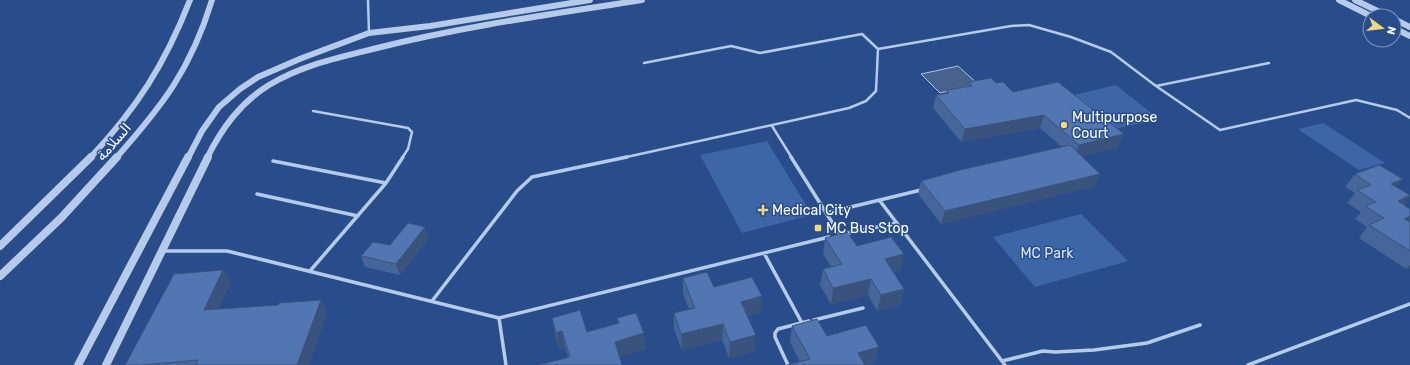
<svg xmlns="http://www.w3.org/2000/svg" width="1410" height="365" font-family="Rubik,Cairo,sans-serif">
<rect width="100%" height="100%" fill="#284d8a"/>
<path fill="#3d66a6" d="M1116 85 1159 119 1106 131 1065 97Z
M1323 123 1385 163 1359 170 1298 129Z
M767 141 812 215 742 233 700 155Z
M1081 214 1128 261 1035 287 993 237Z"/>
<path fill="#48618d" stroke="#abc4e9" d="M958 66 978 84 940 93 921 74Z"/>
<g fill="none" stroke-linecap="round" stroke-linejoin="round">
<path stroke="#b6cae9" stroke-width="2.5" d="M368 0 369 33
M644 63 731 46 760 53 862 34 878 49
M1156 86 1269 63
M313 111 408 128 412 132 408 149 402 158
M772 126 792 158
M622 158 849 108 866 101 876 91 878 49 1011 26 1029 25 1071 37 1111 52 1156 86 1220 130 1356 100 1397 110 1410 118"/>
<path stroke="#b6cae9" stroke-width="3.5" d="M791 157 840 235
M273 161 386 183
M257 194 358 216
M880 201 1005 365
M826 213 921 190
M844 234 897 223
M164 251H227L499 318 506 365
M764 253 802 323
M310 271 386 183 403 157
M432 301 517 191 532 177 627 157
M499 318 829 237
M814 320 863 308
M1002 361 1043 351 1055 352 1094 350 1147 343 1200 325
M788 365 775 337V333L778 329 809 321
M1248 365 1410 304"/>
<path stroke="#b6cae9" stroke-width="6" d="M1339 0 1371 16
M1355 0 1388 16
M1394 19 1410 27
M1394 28 1410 36
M90 158C137 108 165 64 190 0
M116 158C163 105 191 69 212 0
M188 158 202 131 219 107 240 89 258 77 302 58 369 33 430 26 590 0
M207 158C222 128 240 103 269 85 302 65 340 57 377 48 464 26 553 14 642 0"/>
<path stroke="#b6cae9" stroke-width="8" d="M0 246 91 157
M0 276 61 218 117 157
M78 365 188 157
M106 365 208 157"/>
</g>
<path fill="#466598" d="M969 82 996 83 1013 92 1124 134 1118 147 1082 156 1095 186 941 224 918 194 921 181 1062 147 1040 128 961 142 933 108 936 95 946 94 947 90 968 86Z
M1355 174 1397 188 1410 196 1403 205 1410 222V268L1406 269 1359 238 1367 227 1355 219 1361 212 1347 203 1355 193 1345 187Z
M429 238 400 275 365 267 361 256 390 245Z
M825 238 857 246 900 270 893 272 904 289 900 305 877 311 868 295 831 304 820 285 823 269 831 267 823 254Z
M683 278 714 287 761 312 748 316 755 351 729 358 722 340 682 350 674 329V313L689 309 683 294Z
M231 282 218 309 327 312 309 365H125Z
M552 318 587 332 618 323 617 318 646 349 568 357 565 347 559 349 555 334Z
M792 326 827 336 875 362 867 365H787L800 362 790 342Z"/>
<path fill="#39537c" d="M1044 115 1040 128 961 142 965 129Z
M1124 134 1118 147 1074 158 1079 145Z
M1100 174 1095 186 941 224 945 211Z
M1403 179 1393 192 1391 184Z
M1410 196 1400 209 1398 201Z
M1410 216V222L1406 226 1404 219Z
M425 227 429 238 400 275 396 264Z
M904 254 900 270 881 275 885 259Z
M1410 265V268L1406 269Z
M223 270 231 282 212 322 204 310Z
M871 279 868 295 831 304 833 288Z
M904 289 900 305 877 311 881 295Z
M762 296 761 312 741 318V302Z
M321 300 327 312 309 365H297Z
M723 324 722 340 682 350 681 334Z
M562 331 565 347 559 349 556 333Z
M644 333 646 349 617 358 615 342Z
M756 335 755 351 729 358 730 342Z
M879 347 875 362 867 365H855L858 353Z"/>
<path fill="#5176b1" stroke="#39537c" d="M991 78 996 83 1003 82 1013 92 1058 82 1124 134 1079 145 1044 115 965 129 936 95 949 93 947 90 972 86 969 82Z
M1070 145 1100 174 945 211 921 181 960 170Z
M1379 165 1403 179 1391 184 1410 195 1398 201 1410 209V216L1404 219 1410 222V251L1369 225 1384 218 1365 206 1376 202 1357 190 1371 185 1355 174Z
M408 223 425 227 396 264 361 256 373 242 390 245Z
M847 232 857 246 891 237 904 254 885 259 904 289 881 295 871 279 833 288 823 269 842 264 825 238Z
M223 270 204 310 278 305 279 303 321 300 297 365H196L198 360 141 365H125L174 274Z
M707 272 714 287 752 277 762 296 741 302 756 335 730 342 723 324 681 334 674 313 695 308 683 278Z
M580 310 587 332 619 323 617 318 636 313 644 333 615 342 622 365H538L570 357 562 331 556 333 552 318Z
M817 319 827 336 866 325 879 347 858 353 865 365H787L810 359 792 326Z"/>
<g fill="#f1d77d" stroke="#284d8a" stroke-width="1.5">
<circle cx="1064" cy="125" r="4"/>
<path d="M761 204h4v4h4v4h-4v4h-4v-4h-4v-4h4z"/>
<rect x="814" y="224" width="8" height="8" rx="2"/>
</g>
<g text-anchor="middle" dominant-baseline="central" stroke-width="3" stroke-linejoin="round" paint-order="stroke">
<g font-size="14" fill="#fff" stroke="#284d8a" text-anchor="start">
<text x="1072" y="117">Multipurpose<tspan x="1072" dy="16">Court</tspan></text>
<text x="772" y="210">Medical City</text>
<text x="826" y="228">MC Bus Stop</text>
</g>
<g font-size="14" fill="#fff" stroke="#284d8a">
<text transform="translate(114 142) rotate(-49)">السلامة</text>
</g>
<g font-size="14" fill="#dae5f7" stroke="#284d8a">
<text x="1047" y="253">MC Park</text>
</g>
</g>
<g transform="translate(1382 28) rotate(105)"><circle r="19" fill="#284d8a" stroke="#7e94b9"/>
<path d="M0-3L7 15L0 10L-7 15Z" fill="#f1d77d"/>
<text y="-6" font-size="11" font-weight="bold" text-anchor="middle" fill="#ffffff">N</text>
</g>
</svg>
